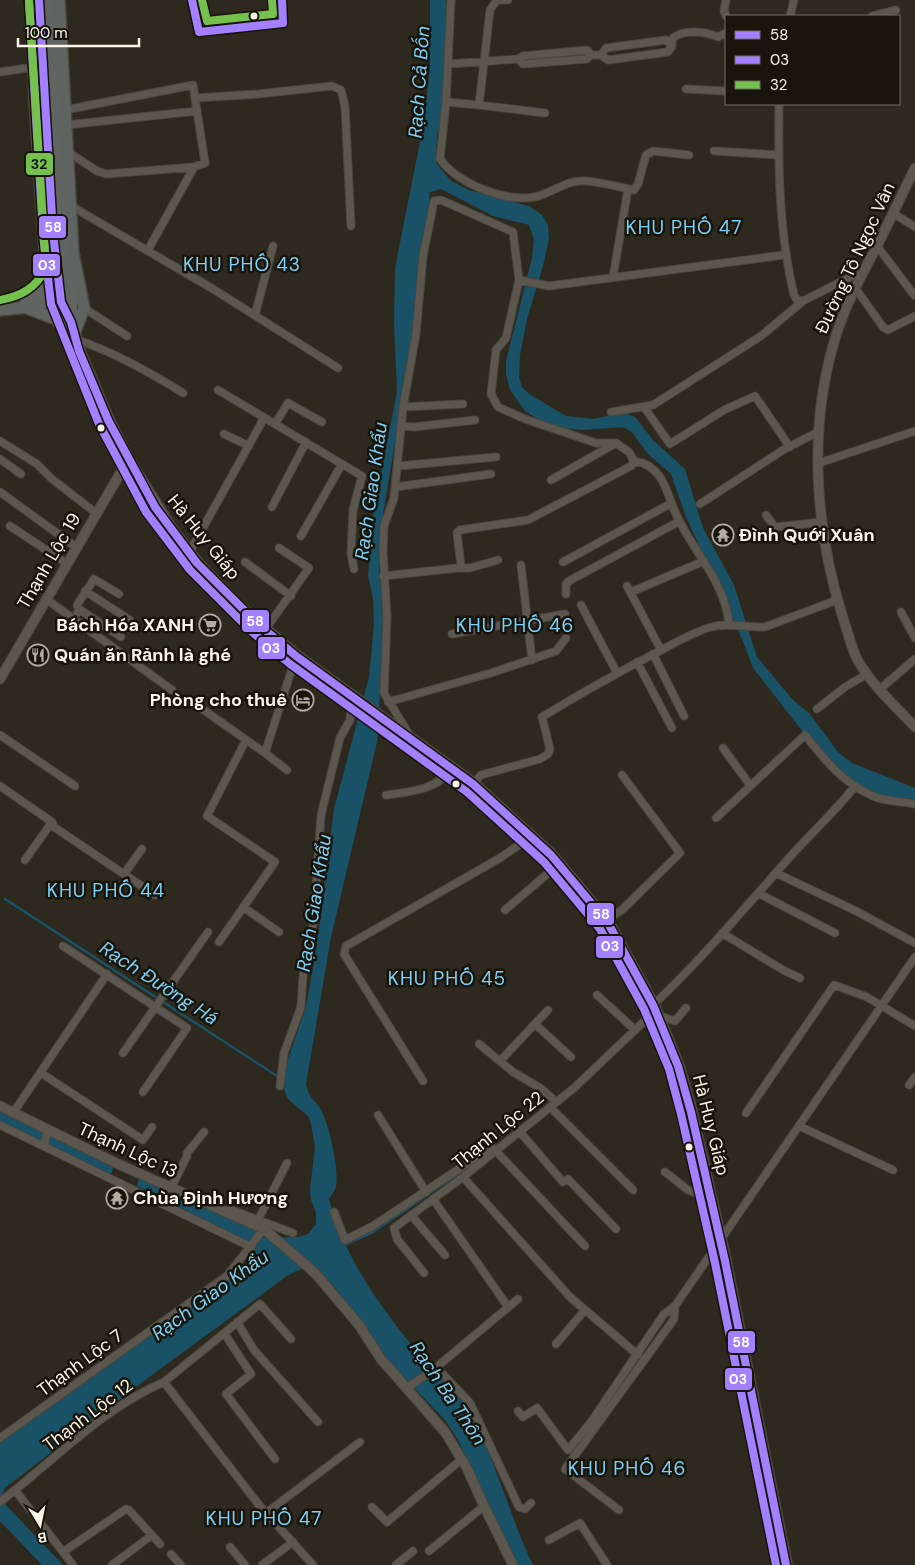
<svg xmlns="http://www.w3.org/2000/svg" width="915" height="1565" font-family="'DM Sans',sans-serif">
<rect width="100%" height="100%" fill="#2e291e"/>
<path fill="#195166" d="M430 0H446V70L443 114 437 135 436 163 451 181 469 190 529 206 542 215 548 225 549 239 543 266 527 319 520 355 519 377 522 387 529 394 566 416 593 419 623 413 635 417 653 440 685 469 703 528 734 585 757 657 792 699 809 713 838 752 852 763 915 788V802L884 797 850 781 810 741 753 668 742 639 686 517 671 474 648 454 632 432 623 427 583 430 562 428 543 422 525 411 510 390 506 374V361L532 258 534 239 529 225 493 216 441 189 430 192 411 368 399 418 379 539V573L385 606 377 742 331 937 306 1084C309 1099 314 1098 321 1110 329 1124 339 1169 336 1185 336 1190 331 1195 329 1199 345 1262 387 1316 429 1366 442 1381 459 1394 469 1411 496 1460 509 1515 533 1565H514L478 1481 458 1440 445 1420 391 1364 352 1309 319 1269C307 1264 298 1270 287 1276L137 1386 5 1488 2 1495 5 1504 63 1565H42L0 1521V1443L252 1263 255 1258 254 1245 261 1238 298 1237 308 1234 316 1224V1213L311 1200 310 1189 315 1147 311 1123 308 1116 288 1099 283 1087V1073L306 1007 316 950 334 809 369 677 374 624 373 598 368 576 373 516 397 392 394 323 395 268 423 127 430 68Z
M0 1112 46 1134 43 1143 0 1122Z
M48 1134 114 1166 111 1174 45 1143Z
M139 1178 253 1229 259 1232 251 1243 137 1186Z"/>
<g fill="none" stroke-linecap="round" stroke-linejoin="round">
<path stroke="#195166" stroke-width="2.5" d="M5 899 280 1078
M344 1245 373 1232 477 1161"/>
<g stroke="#4c463e" stroke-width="9">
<path id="minor" d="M497 0 490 10 479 105 446 102 440 159C457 184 512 206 541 195 554 191 567 181 580 181 597 180 617 187 634 190L638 184 646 155 653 151 689 155
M500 0H508
M726 0 724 11 726 16
M790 16 794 0
M872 16 896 10
M672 46V39C682 29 705 31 718 37L726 33
M591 55H601L608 60 668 52 672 46 666 40 606 48 601 55
M449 64 518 59 523 56 587 50 591 55 587 59 523 64 518 59
M0 72 34 67
M686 89 726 91
M195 98 258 94 332 86 341 90 345 106 351 226
M446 102 451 0
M779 104C778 168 779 232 794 295L797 300 803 301
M479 105 545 113
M65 110 193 85 205 163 194 167 106 174 97 171 68 152
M66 125 197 111
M714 151 778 155
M71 206 213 289 338 368
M893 213 915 227
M877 246 914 295
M148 250 194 167
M613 277 628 189
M519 280 549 286 784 255
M856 289 883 327 888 330 915 316
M84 308 127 336
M255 315 273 246
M75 339C114 352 148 371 183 393
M218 390 362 476 353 510 351 553 354 569
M403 407 463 404
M644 407 670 444 724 410 755 396 790 447
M611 412 653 405 761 336 803 301 864 270
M275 424 288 403 322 422
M401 426 414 427 475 420
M224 434 249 446
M0 441 37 464 52 479 96 513
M0 459 21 474
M634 461C660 465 665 485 673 507
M819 463 915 431
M398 466 496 457
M551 480 616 443
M395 487 491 474
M0 492 76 547
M700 504 783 450 820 431
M272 507 306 442
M766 515 775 527 822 522
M10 526 66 563
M301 536 342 464
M189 553 264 418
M245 562 291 596
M563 562 668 505 673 507C688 547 726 580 729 625
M521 565 532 660
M458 568H470L498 560
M383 576 458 568 461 566 457 533 460 530 528 520 631 466 634 461 629 452 616 443H596L525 419 498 407 491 394 496 350 506 338 519 280 513 232 441 200 434 201 423 256 416 334 403 407 394 498 384 526 383 551 387 617 384 693 409 734
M627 586 661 650
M85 591 130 620
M631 592 704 561
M566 594V584L569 581 678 522
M46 599 172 690
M581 605 617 673
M79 609 77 605 94 579 119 594
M901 612 915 638
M77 613 79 609 121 637
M265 630 309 568 279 548
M452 634 565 614
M653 654 684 716
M637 662 672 728
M880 689 915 659
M181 700 198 706 265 753 296 656
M388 702 491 673 556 651 566 638
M817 709 845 687 867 674
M0 735 75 786
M723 748 750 785
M265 753 287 770
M473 784 481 775 540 759 548 754 550 749 542 717C578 695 615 674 652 655 671 645 691 633 711 627 729 622 747 628 765 627L837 600
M0 786 52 822 54 827 155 895
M386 795C409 792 439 790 451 768
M716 818 805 735C824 759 844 784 873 796 885 802 902 801 915 804
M25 860 52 822
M776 873 856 911 915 943
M124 874 142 849
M758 893 835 933
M243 907 279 932
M505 910 559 864
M606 921 623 909 680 853 622 775
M722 933 783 970 800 978
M219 942 275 862 207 816 246 740
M63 946 187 1028 143 1092
M597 995 635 1030
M653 1005C701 960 744 909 788 859 810 834 835 812 855 786
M657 1015 675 1021 686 1008
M535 1024 571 1057
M479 1044 513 1072 542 1089 556 1102
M123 1053 208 932
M500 1061 548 1010
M41 1073 143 1140 152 1127
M423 1081 344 954 346 946 500 858 532 836
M909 1085 915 1077
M280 1086 284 1053 301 1007 303 976 314 918 321 815 340 738 350 720 351 709 301 672 296 656
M550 1107 633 1190
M13 1113 107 974
M746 1113 834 985 867 997 915 1026
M378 1115 426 1192
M0 1125 251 1247
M799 1126 893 1170
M519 1131 563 1182 568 1179 616 1229
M44 1145 48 1130
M495 1150 585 1246
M665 1172 688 1190 711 1199
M463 1177 570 1297 638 1355
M171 1188 187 1156V1153L204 1132
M433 1199 508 1307
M229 1209 293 1233
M334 1212 345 1240 373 1226 492 1147
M411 1215 445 1255
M258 1220 287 1163
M424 1273 397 1239 394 1228 463 1177 574 1088 655 1011
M237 1322 254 1350 318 1422
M224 1333 251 1374 226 1394 275 1459
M556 1344 585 1310
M436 1367 470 1403 519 1507 525 1509 531 1503
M164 1382 260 1304 291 1339
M406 1388 432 1371 518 1299
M518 1411 523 1417 537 1408 568 1450 591 1422 664 1314 675 1306 915 957
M0 1438 227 1276 264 1229
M0 1502 15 1490
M372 1507 387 1522 462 1459
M619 1510 565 1469 674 1319 675 1306
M266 1513 360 1442
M549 1540 580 1523 607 1565
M230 1547 245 1565
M429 1551 484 1506
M63 1552 126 1509 129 1510 160 1544
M171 1554 181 1565
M73 1565 15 1490C62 1452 108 1406 164 1382L259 1505 313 1565
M112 1565 152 1535
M262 1565 293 1542
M396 1565 413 1551"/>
</g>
<g stroke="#4c463e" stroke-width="11">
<path id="tertiary" d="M915 168C902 194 890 220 877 246 860 278 842 311 833 346 808 433 816 533 843 618 848 632 851 648 858 661 873 686 895 706 915 727
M0 679 128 460
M0 1106 116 1163 264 1229 315 1273 359 1325 381 1359 445 1432 467 1468 483 1504 513 1565"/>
</g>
<g stroke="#4c463e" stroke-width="14">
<path id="primary" d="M39 0 56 271 61 302 70 320
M49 0 63 233 72 300 71 322 79 351 108 420 128 460 171 529 197 563 237 605 296 656 473 784 551 855 608 923 653 1005 678 1066 691 1112 725 1261 786 1565
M24 305 40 294 56 271
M27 308 56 319 73 341
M0 310C20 307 51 309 61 288"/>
</g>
<g stroke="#4c463e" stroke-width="14">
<path id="trunk" d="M32 0 35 100 45 251 49 263 56 271
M59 0 73 253 84 308 74 334"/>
</g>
<use href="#minor" stroke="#5b574f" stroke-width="7"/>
<use href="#tertiary" stroke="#5b574f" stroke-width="9"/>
<use href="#primary" stroke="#616562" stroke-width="11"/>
<use href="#trunk" stroke="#5e6462" stroke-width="11"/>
<g stroke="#18140b" stroke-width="11">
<path id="bus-1" d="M39 0 53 233 61 302 71 322 79 351 108 420 155 507 197 563 258 624 296 656 473 784 551 855 608 923 653 1005 678 1066 691 1112 725 1261 786 1565
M192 0 199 32 283 23 282 0"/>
</g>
<g stroke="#18140b" stroke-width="11">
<path id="bus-2" d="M29 1 43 234 51 304 99 424 146 512 190 570 252 632 290 664 467 792 544 862 600 929 644 1009 669 1069 681 1114 715 1263 776 1565"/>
</g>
<g stroke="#18140b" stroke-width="11">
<path id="bus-3" d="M202 0 207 21 273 14 272 0
M0 300C22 296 35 288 46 269L29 1"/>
</g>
<use href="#bus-1" stroke="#a380ff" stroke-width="8"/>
<use href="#bus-2" stroke="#a380ff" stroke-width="8"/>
<use href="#bus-3" stroke="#76c04d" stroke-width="8"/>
</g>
<defs>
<g id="temple-ring" transform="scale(1.125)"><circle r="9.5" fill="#18140b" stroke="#b3ada1" stroke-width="1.5"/><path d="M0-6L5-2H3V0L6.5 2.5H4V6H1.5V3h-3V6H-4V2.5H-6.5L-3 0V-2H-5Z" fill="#b3ada1"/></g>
<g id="supermarket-ring" transform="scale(1.125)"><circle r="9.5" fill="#18140b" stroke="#b3ada1" stroke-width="1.5"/><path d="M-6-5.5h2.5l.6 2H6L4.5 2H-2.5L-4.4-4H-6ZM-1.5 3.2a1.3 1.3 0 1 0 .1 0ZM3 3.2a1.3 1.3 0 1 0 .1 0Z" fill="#b3ada1"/></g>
<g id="restaurant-ring" transform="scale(1.125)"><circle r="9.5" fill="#18140b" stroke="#b3ada1" stroke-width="1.5"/><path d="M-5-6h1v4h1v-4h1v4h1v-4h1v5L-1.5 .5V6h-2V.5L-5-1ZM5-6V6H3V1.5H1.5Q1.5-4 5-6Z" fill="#b3ada1"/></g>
<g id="hotel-ring" transform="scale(1.125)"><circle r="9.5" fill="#18140b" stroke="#b3ada1" stroke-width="1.5"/><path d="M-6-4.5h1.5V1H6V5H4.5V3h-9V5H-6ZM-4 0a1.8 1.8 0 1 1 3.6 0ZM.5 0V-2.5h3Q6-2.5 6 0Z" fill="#b3ada1"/></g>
</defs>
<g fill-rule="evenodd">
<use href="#temple-ring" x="723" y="535"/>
<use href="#supermarket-ring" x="210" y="625"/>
<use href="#restaurant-ring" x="38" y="655"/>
<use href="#hotel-ring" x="303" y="700"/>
<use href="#temple-ring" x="117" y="1198"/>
</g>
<g fill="#fbf4e8" stroke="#18140b" stroke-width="2">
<circle cx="254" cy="16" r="4.5"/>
<circle cx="101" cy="428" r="4.5"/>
<circle cx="456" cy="784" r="4.5"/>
<circle cx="689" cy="1147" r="4.5"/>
</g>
<g text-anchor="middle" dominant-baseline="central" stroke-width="5" stroke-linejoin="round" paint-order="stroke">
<g font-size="18" fill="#fbf4e8" stroke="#18140b">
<text transform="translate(855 258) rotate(-65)">Đường Tô Ngọc Vân</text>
<text transform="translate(204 537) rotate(51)">Hà Huy Giáp</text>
<text transform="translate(49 561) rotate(-60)">Thạnh Lộc 19</text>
<text transform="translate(711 1125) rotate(76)">Hà Huy Giáp</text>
<text transform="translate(498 1130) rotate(-39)">Thạnh Lộc 22</text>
<text transform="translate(128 1150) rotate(25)">Thạnh Lộc 13</text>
<text transform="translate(80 1363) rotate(-36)">Thạnh Lộc 7</text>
<text transform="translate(88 1415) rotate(-37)">Thạnh Lộc 12</text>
</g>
<g font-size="18" font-weight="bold" fill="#fbf4e8" stroke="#18140b" text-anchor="start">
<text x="739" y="535">Đình Quới Xuân</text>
<text x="194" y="625" text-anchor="end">Bách Hóa XANH</text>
<text x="54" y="655">Quán ăn Rảnh là ghé</text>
<text x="287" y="700" text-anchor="end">Phòng cho thuê</text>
<text x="133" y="1198">Chùa Định Hương</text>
</g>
<g font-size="19" font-style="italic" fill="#7dd0f5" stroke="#18140b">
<text transform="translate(419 82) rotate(-86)">Rạch Cả Bốn</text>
<text transform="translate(371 491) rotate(-82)">Rạch Giao Khẩu</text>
<text transform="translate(314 903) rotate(-81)">Rạch Giao Khẩu</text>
<text transform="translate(159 983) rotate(33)">Rạch Đường Há</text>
<text transform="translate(210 1295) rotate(-36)">Rạch Giao Khẩu</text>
<text transform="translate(448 1393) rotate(56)">Rạch Ba Thôn</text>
</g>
<g font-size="19" letter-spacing="1" fill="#7bd2f9" stroke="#18140b">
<text x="684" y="227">KHU PHỐ 47</text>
<text x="242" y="264">KHU PHỐ 43</text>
<text x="515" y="625">KHU PHỐ 46</text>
<text x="106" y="890">KHU PHỐ 44</text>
<text x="447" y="978">KHU PHỐ 45</text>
<text x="627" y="1468">KHU PHỐ 46</text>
<text x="264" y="1518">KHU PHỐ 47</text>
</g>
</g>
<g stroke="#18140b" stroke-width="2">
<rect x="25" y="152" width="29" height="24" rx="5" fill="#76c04d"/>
<rect x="38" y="215" width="29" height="24" rx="5" fill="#a380ff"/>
<rect x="32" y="253" width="29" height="24" rx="5" fill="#a380ff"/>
<rect x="241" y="609" width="29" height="24" rx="5" fill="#a380ff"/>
<rect x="257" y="636" width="29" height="24" rx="5" fill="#a380ff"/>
<rect x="586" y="902" width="29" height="24" rx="5" fill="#a380ff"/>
<rect x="595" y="935" width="29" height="24" rx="5" fill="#a380ff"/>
<rect x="727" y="1330" width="29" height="24" rx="5" fill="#a380ff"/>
<rect x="724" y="1367" width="29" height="24" rx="5" fill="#a380ff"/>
</g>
<g font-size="14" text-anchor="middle" font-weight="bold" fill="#fff">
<text x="53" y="232">58</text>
<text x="47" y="270">03</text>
<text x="255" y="626">58</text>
<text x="271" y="653">03</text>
<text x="601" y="919">58</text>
<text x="610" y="951">03</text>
<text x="741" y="1347">58</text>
<text x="738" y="1384">03</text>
</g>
<g font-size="14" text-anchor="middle" font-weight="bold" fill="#111">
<text x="39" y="169">32</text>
</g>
<rect x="725" y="15" width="175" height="90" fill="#18140b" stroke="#736e63"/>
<rect x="735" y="31" width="25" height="8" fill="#a380ff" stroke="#736e63"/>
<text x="770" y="40" font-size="15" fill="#fbf4e8">58</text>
<rect x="735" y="56" width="25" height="8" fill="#a380ff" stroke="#736e63"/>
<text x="770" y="65" font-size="15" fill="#fbf4e8">03</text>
<rect x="735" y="81" width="25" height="8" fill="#76c04d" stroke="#736e63"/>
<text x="770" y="90" font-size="15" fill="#fbf4e8">32</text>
<g transform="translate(40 1525) rotate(170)" stroke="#18140b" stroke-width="4" paint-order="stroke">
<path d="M0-4L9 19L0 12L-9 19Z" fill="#fbf4e8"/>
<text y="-8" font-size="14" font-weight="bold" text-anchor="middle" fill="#fbf4e8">B</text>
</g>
<path d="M18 38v8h121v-8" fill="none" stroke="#fbf4e8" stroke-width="2.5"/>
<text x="25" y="38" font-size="15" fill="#fbf4e8" stroke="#18140b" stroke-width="4" paint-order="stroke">100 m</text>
</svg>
